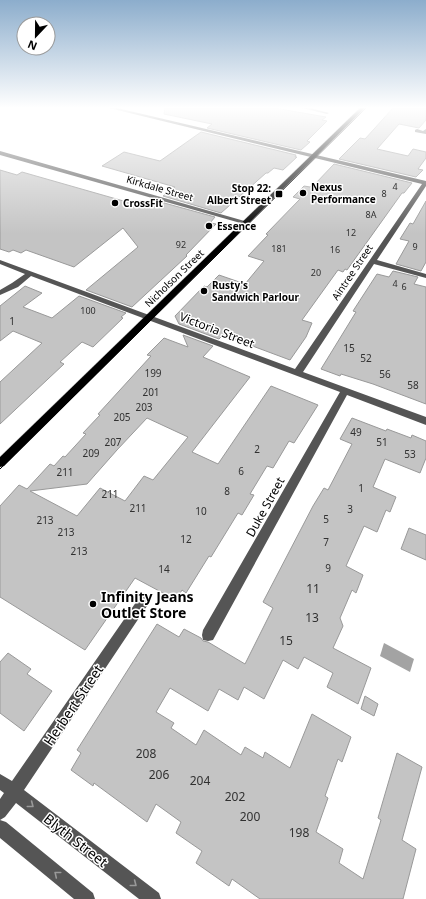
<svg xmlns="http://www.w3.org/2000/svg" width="426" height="899" font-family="'Noto Sans',sans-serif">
<rect width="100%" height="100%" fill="#fff"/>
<path fill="#a3a3a3" d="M384 643 414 659 410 672 380 656Z"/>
<path fill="#c4c4c4" stroke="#999" fill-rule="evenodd" d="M165 108H274L326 117 322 120 327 121 307 141 310 142 301 150 207 128 212 124 164 114Z
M393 108H426V120L419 128 399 124 377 149 408 156 413 149 426 152V158L418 169 423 170 416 177 339 159 360 138 365 139Z
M201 132 296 155 295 157H297L283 170 274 168 268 173H266L221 213 163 196 175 187 102 166 124 152 160 161Z
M334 164 412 183 404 193H402L347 270 345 269 343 272 338 270 302 320 312 323 306 337 290 360 223 335 219 339 179 324 175 316 204 286 207 287 219 275 245 284 264 261 248 256 268 235 266 234 300 199 293 197 304 186 310 187 313 184H315Z
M0 170 17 175 22 172 148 208 157 201 215 217 210 223 216 224 186 255 187 256 132 307 86 290 138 247 123 228 74 267 26 250 21 253 13 250 9 252 0 249Z
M426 201V262L421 271 396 264 409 241 400 239 410 223 413 224Z
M393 271 418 277 414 284 426 287V404L373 384 341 374 340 376 321 369 356 312 353 311 377 274 389 277Z
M25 286 42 293 23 307 52 318 79 296 126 313 121 317 123 318 93 347 82 342 60 362 64 364 0 424V382L42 343 13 331 0 341V306Z
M183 335 213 346 203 357 250 377 192 452 218 464 271 386 318 405 294 443 289 441 273 468 267 466 250 494 254 495 242 515 238 513 211 557 209 556 186 593 182 590 176 600 135 578 85 650 0 597V506L19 485 27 489 50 464 54 466 63 456 65 457 86 434 83 433 100 415 98 414 151 356 147 355 164 338 188 347ZM147 418 188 437 153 480 144 476 125 501 100 488 77 516 30 491 87 484 117 450Z
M352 418 386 431 387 429 411 438 412 435 426 441V458L420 473 385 459 373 487 396 497 390 512 386 510 377 532 364 526 346 566 363 575 356 593 352 590 340 618 343 626 333 648 371 668 358 704 327 687 333 673 304 657 298 669 283 660 264 699 244 687 238 700 219 689 208 711 170 688 156 712 174 723 171 728 196 745 204 730 241 755 245 747 263 758 265 752 290 768 312 714 351 737 342 762 338 759 325 796 328 798 316 832 343 849 339 863 363 879 381 820 378 818 397 753 422 767 402 840 416 849 403 899H260L232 879 229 886 196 863 202 851 176 833 181 822 156 804 147 822 94 783 93 786 71 770 81 753 77 750 157 624 179 637 184 629 201 638 203 641 208 642 245 664 273 608 263 602 313 506 324 488 328 490 352 444 340 439Z
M409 528 426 535V560L401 549Z
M8 653 31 669 27 674 52 691 24 731 0 713V662Z
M365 696 378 704 374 716 361 709Z"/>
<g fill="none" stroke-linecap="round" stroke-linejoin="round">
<g stroke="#dbdbdb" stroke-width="1">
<path id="major" d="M360 108H365L4 466 0 467V457Z"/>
</g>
<path fill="#555" fill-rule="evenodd" d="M109 108H117L426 181V186L377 260 426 274V278L374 264 303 372 426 417V425L347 395 213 640 208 641 203 640 202 635 203 630 340 392 31 276 18 287 0 295V290L12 283 25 274 0 264V260L295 369 422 184Z
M302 108H310L329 113 327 114Z
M417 129 423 131 426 129V134L415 132V130Z
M0 151 248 222 249 223 244 224 0 155Z
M145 593 149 595 151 599 149 603 24 790 159 893 161 899H139L16 803 5 817 0 820V799L4 793 0 790V774L12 781 141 595Z
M0 820 6 822 93 893 95 899H74L0 838Z"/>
<use href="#major" fill="#000" fill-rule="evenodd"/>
<path stroke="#000" stroke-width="1" d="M0 459 178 286
M0 469 366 108"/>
</g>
<defs><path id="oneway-chevron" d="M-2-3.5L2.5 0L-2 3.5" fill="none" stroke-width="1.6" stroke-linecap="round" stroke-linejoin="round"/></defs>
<g stroke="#999">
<use href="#oneway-chevron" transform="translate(31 805) rotate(38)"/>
<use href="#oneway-chevron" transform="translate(57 874) rotate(-141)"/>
<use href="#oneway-chevron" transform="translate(134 884) rotate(38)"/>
</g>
<linearGradient id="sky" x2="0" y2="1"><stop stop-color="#8cadcc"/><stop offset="0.46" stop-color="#fff"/><stop offset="1" stop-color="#fff" stop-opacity="0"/></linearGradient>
<rect width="426" height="234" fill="url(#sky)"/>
<g fill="#000" stroke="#fff" stroke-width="1.5">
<circle cx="303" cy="193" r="4"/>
<rect x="275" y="190" width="8" height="8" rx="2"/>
<circle cx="115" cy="203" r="4"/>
<circle cx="209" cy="226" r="4"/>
<circle cx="204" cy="291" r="4"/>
<circle cx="93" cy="604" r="4"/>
</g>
<g text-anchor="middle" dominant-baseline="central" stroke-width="3" stroke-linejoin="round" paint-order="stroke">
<g font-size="9" fill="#313131">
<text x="395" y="186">4</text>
<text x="384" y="193">8</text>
<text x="371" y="214">8A</text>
<text x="351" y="232">12</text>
<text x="181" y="244">92</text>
<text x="415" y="246">9</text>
<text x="279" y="248">181</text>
<text x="335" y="249">16</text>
<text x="316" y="272">20</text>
<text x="395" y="283">4</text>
<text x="404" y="286">6</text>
<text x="88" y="310">100</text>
</g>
<g font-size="10" font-weight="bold" fill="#000" stroke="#fff" text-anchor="start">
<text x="311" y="187">Nexus<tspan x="311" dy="12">Performance</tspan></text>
<text x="271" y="188" text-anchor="end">Stop 22:<tspan x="271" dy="12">Albert Street</tspan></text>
<text x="123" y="203">CrossFit</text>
<text x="217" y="226">Essence</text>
<text x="212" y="285">Rusty's<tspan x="212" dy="12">Sandwich Parlour</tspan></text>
</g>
<g font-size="10" fill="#000" stroke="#fff">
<text transform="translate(160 188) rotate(16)">Kirkdale Street</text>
<text transform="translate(352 272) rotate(-56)">Aintree Street</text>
<text transform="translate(174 278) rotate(-44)">Nicholson Street</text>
</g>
<g font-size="10" fill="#313131">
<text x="12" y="321">1</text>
<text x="349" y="348">15</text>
<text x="366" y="358">52</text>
<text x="153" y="373">199</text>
<text x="385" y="374">56</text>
<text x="413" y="385">58</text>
<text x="151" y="392">201</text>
<text x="144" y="407">203</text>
<text x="122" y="417">205</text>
<text x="356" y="432">49</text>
<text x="113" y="442">207</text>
<text x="382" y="442">51</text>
<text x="257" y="449">2</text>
<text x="91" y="453">209</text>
<text x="410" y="454">53</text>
<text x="241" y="471">6</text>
<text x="65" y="472">211</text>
<text x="361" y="488">1</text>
<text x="227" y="491">8</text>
<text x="110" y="494">211</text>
<text x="138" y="508">211</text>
<text x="350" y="509">3</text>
<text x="201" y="511">10</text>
<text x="326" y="519">5</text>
<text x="45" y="520">213</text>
<text x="66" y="532">213</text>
<text x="186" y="539">12</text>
<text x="326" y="542">7</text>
<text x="79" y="551">213</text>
<text x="328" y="568">9</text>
<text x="164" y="569">14</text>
</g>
<g font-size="12" fill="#000" stroke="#fff">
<text transform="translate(217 330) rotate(21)">Victoria Street</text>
<text transform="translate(265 507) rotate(-61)">Duke Street</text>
</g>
<g font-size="12" fill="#313131">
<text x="313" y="588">11</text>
<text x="312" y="617">13</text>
<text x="286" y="640">15</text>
<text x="146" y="753">208</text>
<text x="159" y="774">206</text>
<text x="200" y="780">204</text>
<text x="235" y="796">202</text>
<text x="250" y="816">200</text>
<text x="299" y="832">198</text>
</g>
<g font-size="14" font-weight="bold" fill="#000" stroke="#fff" text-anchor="start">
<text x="101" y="596">Infinity Jeans<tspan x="101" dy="16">Outlet Store</tspan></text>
</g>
<g font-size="14" fill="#000" stroke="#fff">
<text transform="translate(73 705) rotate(-56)">Herbert Street</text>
<text transform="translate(76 840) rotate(38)">Blyth Street</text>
</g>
</g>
<g transform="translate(36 36) rotate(202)"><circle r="19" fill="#ffffff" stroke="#999999"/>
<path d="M0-3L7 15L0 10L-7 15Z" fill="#000000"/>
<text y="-6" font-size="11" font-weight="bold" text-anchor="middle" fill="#000000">N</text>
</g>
</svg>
